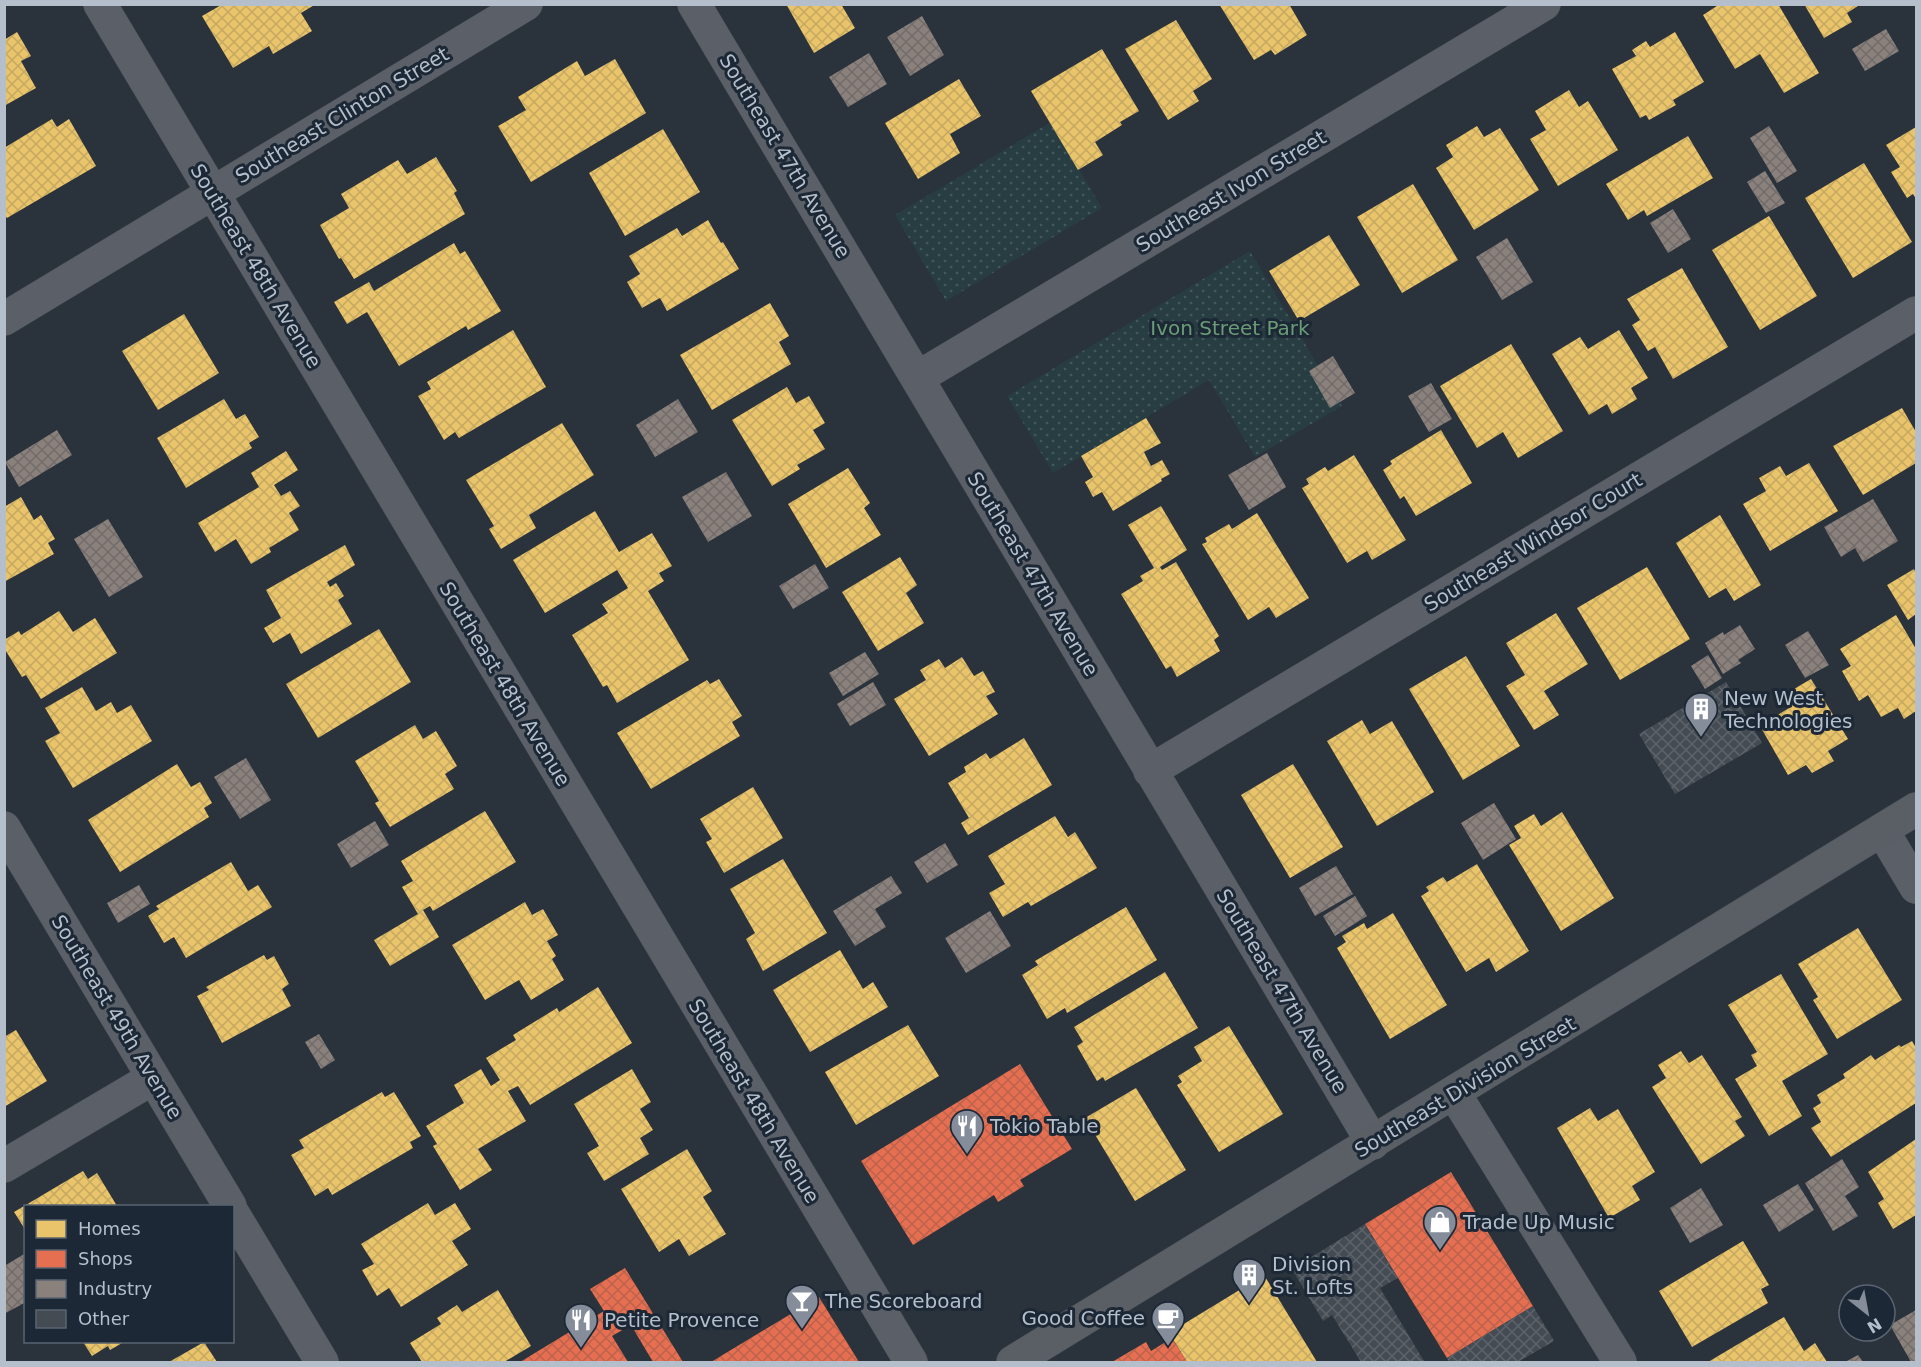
<svg xmlns="http://www.w3.org/2000/svg" width="1921" height="1367" font-family="'DejaVu Sans',sans-serif">
<defs>
<pattern id="park-dots" width="8" height="8" patternUnits="userSpaceOnUse" patternTransform="scale(1.5)"><rect width="8" height="8" fill="#273d41"/><path d="M2 2h.1M6 6h.1" fill="none" stroke="#44575b" stroke-width="1.8" stroke-linecap="round"/></pattern>
<pattern id="homes-cross-hatch" width="8" height="8" patternUnits="userSpaceOnUse" patternTransform="scale(1.5)"><rect width="8" height="8" fill="#e9c46a"/><path d="M0 0l8 8M0 8l8-8" fill="none" stroke="#c5a861"/></pattern>
<pattern id="shops-cross-hatch" width="8" height="8" patternUnits="userSpaceOnUse" patternTransform="scale(1.5)"><rect width="8" height="8" fill="#e76f51"/><path d="M0 0l8 8M0 8l8-8" fill="none" stroke="#bb624c"/></pattern>
<pattern id="industry-cross-hatch" width="8" height="8" patternUnits="userSpaceOnUse" patternTransform="scale(1.5)"><rect width="8" height="8" fill="#8a817c"/><path d="M0 0l8 8M0 8l8-8" fill="none" stroke="#716b69"/></pattern>
<pattern id="building-cross-hatch" width="8" height="8" patternUnits="userSpaceOnUse" patternTransform="scale(1.5)"><rect width="8" height="8" fill="#444b53"/><path d="M0 0l8 8M0 8l8-8" fill="none" stroke="#5d636a"/></pattern>
</defs>
<rect width="100%" height="100%" fill="#2a323b"/>
<path fill="url(#park-dots)" d="M1051 122 1102 208 946 301 895 215Z
M1250 251 1342 406 1255 457 1209 380 1053 473 1007 396Z"/>
<path fill="url(#homes-cross-hatch)" d="M223 4H316L301 13 312 31 273 54 269 46 233 68 202 16Z
M786 4H841L855 28 814 53Z
M1219 4H1289L1307 35 1275 55 1271 50 1254 60Z
M1720 4H1778L1819 73 1784 93 1760 54 1735 69 1703 15Z
M1804 4H1861L1847 13 1852 22 1824 38Z
M1176 20 1212 79 1193 91 1199 101 1168 120 1125 49Z
M17 32 31 56 21 61 36 88 4 106V40Z
M1675 32 1704 82 1673 100 1676 105 1649 120 1646 115 1640 118 1612 69 1636 56 1632 50 1646 41 1650 47Z
M1102 49 1139 111 1120 122 1122 125 1095 142 1103 155 1078 170 1031 91Z
M615 59 646 113 531 182 498 126 526 110 518 97 577 61 585 76Z
M959 79 981 116 950 134 960 153 918 179 885 123Z
M1569 90 1579 107 1588 101 1618 150 1558 186 1530 139 1546 130 1535 111Z
M52 119 57 127 69 119 96 166 7 218 4 214V148Z
M1477 126 1484 137 1500 128 1539 190 1474 230 1436 168 1453 157 1446 145Z
M1916 127V199L1913 194 1907 198 1891 172 1900 167 1886 145Z
M663 129 700 192 625 236 589 173Z
M1688 136 1713 178 1647 216 1644 210 1628 220 1606 184Z
M436 157 457 191 454 193 465 214 354 279 341 258 339 259 320 225 349 208 341 194 398 160 407 174Z
M1864 163 1912 242 1853 278 1805 198Z
M1413 184 1458 260 1402 293 1357 217Z
M1769 216 1817 296 1760 330 1712 250Z
M708 220 721 243 723 242 739 269 667 311 660 298 642 308 627 282 640 274 629 256 677 228 682 236Z
M1329 235 1360 285 1299 321 1269 271Z
M454 243 460 254 465 251 501 311 468 330 466 326 399 366 367 312 347 324 334 302 369 282 374 291Z
M1682 268 1728 347 1673 379 1655 347 1648 351 1632 325 1640 320 1627 299Z
M770 303 789 336 779 342 791 364 712 410 680 355Z
M184 314 219 373 158 410 122 351Z
M513 330 546 387 459 438 455 432 444 440 418 396 431 389 427 382Z
M1619 330 1648 378 1631 388 1637 399 1612 414 1607 404 1589 415 1552 354 1580 337 1588 349Z
M1511 344 1563 431 1518 458 1503 432 1477 448 1440 386Z
M787 387 796 403 809 396 825 423 813 430 825 449 797 465 800 469 772 486 732 420Z
M224 399 236 419 245 414 259 437 249 443 252 448 186 488 157 438Z
M1902 408 1916 432V463L1863 495 1833 446Z
M1146 418 1161 443 1144 452 1151 466 1162 460 1170 474 1161 479 1162 481 1113 511 1102 492 1093 497 1085 482 1093 477 1081 456Z
M562 423 594 475 529 515 536 528 501 549 489 529 494 526 466 480Z
M1441 430 1472 483 1416 516 1404 496 1400 499 1383 470 1392 464 1390 461Z
M286 451 298 470 274 485 281 496 290 491 300 506 289 513 299 530 269 548 271 552 251 564 236 539 215 552 198 523 259 487 251 473Z
M1354 455 1406 540 1372 560 1367 551 1347 563 1302 488 1309 484 1306 479 1325 467 1328 471Z
M1809 463 1838 511 1770 551 1743 504 1766 491 1759 478 1780 466 1786 476Z
M848 468 870 503 864 508 881 535 826 568 788 504Z
M21 497 34 520 41 515 55 539 48 543 54 554 4 582V507Z
M1161 506 1187 550 1160 567 1162 570 1176 562 1219 636 1214 640 1220 651 1177 677 1171 666 1166 669 1121 594 1143 581 1140 576 1154 568 1128 525Z
M595 511 619 552 652 533 672 566 659 573 664 581 648 591 689 660 617 703 607 685 603 687 572 635 608 613 602 604 628 588 617 570 545 613 513 560Z
M1257 513 1309 598 1276 618 1269 607 1248 620 1202 544 1207 542 1205 538 1229 524 1232 529Z
M1720 515 1761 585 1734 601 1726 588 1709 598 1676 543Z
M345 545 355 565 327 582 330 587 336 583 344 596 338 600 352 624 301 654 290 633 273 643 264 628 281 618 266 590Z
M900 557 917 585 906 593 924 623 878 651 842 592Z
M1647 567 1690 639 1620 680 1577 608Z
M1914 569 1916 573V614L1908 620 1887 585Z
M59 611 73 632 95 618 117 653 41 699 26 675 22 677 4 648V640L19 631 21 635Z
M1556 613 1588 664 1544 691 1559 715 1534 730 1506 686 1525 675 1506 643Z
M1896 615 1916 649V711L1904 719 1898 708 1881 717 1868 695 1859 701 1842 671 1851 666 1840 649Z
M379 629 411 682 318 738 286 684Z
M1466 656 1520 746 1463 780 1409 689Z
M962 657 974 676 983 671 995 692 986 696 998 714 929 756 894 699 926 680 920 670 939 659 945 668Z
M719 679 742 716 732 722 740 736 651 789 617 733 707 680 710 684Z
M1811 679 1848 739 1828 751 1834 761 1812 773 1806 765 1788 775 1760 726 1789 708 1782 696Z
M82 687 96 711 111 702 117 713 131 705 152 741 73 788 45 741 60 733 45 708Z
M1362 720 1370 734 1392 721 1434 792 1377 826 1327 741Z
M415 725 423 739 436 731 457 766 445 774 454 789 390 827 375 803 379 801 355 761Z
M1024 738 1052 785 968 835 961 823 969 818 948 783 966 772 964 767 986 753 990 759Z
M177 764 191 787 200 782 212 803 204 808 209 817 120 872 88 820Z
M1293 764 1343 847 1290 878 1241 795Z
M753 787 783 838 724 873 706 842 712 839 700 819Z
M485 811 516 862 433 911 430 906 423 910 439 937 390 966 374 940 418 914 402 887 413 881 401 861Z
M1562 812 1614 898 1561 931 1509 845 1521 838 1514 826 1534 814 1541 826Z
M1055 816 1068 837 1075 832 1097 868 1031 906 1028 902 1003 917 989 893 1005 884 988 856Z
M783 859 827 933 763 971 746 939 755 933 730 889Z
M231 862 248 891 258 885 272 907 186 958 174 937 164 943 148 916 159 909 156 906Z
M1477 864 1529 951 1496 972 1489 958 1466 972 1421 896 1429 891 1426 887 1443 877 1447 882Z
M525 902 532 915 543 909 558 935 547 941 556 956 552 959 564 980 531 1000 519 980 485 1000 452 945Z
M1126 907 1157 960 1067 1013 1065 1008 1047 1019 1022 975 1038 965 1035 961Z
M1393 913 1447 1005 1390 1039 1337 948 1346 942 1342 936 1364 923 1367 929Z
M1858 928 1902 1000 1837 1039 1813 1000 1818 997 1798 964Z
M840 950 863 989 873 982 888 1007 810 1052 773 990Z
M264 955 267 960 274 956 289 984 282 989 291 1006 222 1043 197 996 209 990 206 987Z
M1165 972 1198 1028 1105 1081 1103 1077 1097 1081 1077 1046 1083 1042 1074 1027Z
M1781 974 1828 1054 1782 1081 1802 1116 1769 1136 1735 1079 1757 1066 1751 1055 1757 1052 1728 1005Z
M598 987 632 1043 530 1105 518 1086 508 1091 526 1121 478 1149 492 1170 460 1190 433 1146 437 1144 426 1126 464 1103 454 1085 481 1069 491 1086 500 1080 486 1058 516 1040 513 1035 557 1008 559 1012Z
M908 1025 939 1076 856 1125 825 1072Z
M1229 1026 1283 1114 1219 1152 1177 1085 1182 1082 1178 1076 1202 1061 1194 1047Z
M16 1030 47 1081 4 1107V1037Z
M1912 1041 1916 1048V1103L1831 1157 1811 1128 1821 1122 1813 1108 1821 1103 1817 1095 1845 1078 1843 1074 1871 1055 1875 1060 1899 1045 1901 1047Z
M1681 1051 1689 1063 1702 1055 1742 1117 1735 1121 1745 1136 1701 1164 1652 1087 1666 1078 1658 1065Z
M632 1069 651 1102 640 1109 653 1130 640 1138 649 1154 604 1181 587 1153 599 1146 574 1104Z
M1136 1088 1186 1170 1135 1201 1085 1118Z
M382 1092 385 1097 394 1092 421 1136 410 1142 413 1148 332 1195 328 1188 315 1196 291 1155 304 1148 299 1140Z
M1590 1108 1598 1121 1618 1109 1655 1172 1632 1186 1640 1200 1609 1218 1557 1128Z
M1916 1139V1215L1893 1229 1878 1203 1884 1199 1868 1172Z
M687 1149 712 1191 703 1197 726 1234 689 1256 679 1239 659 1252 621 1189Z
M83 1171 88 1179 97 1173 117 1206H26V1231L14 1212Z
M428 1203 435 1215 455 1203 471 1229 452 1241 468 1265 401 1307 389 1288 377 1296 362 1270 374 1264 361 1244Z
M1743 1241 1769 1285 1761 1289 1768 1303 1692 1347 1659 1291Z
M1264 1275 1317 1362H1187L1169 1333Z
M498 1290 531 1346 504 1362H422L410 1343 441 1324 437 1318 457 1305 462 1312Z
M1784 1317 1804 1351 1815 1343 1827 1362H1708Z
M83 1342H124L110 1350 108 1346 92 1356Z
M204 1342 217 1362H169Z"/>
<path fill="url(#shops-cross-hatch)" d="M1020 1064 1072 1149 1020 1180 1024 1186 998 1202 994 1195 913 1245 861 1161Z
M1451 1172 1533 1306 1447 1358 1365 1224Z
M625 1268 683 1362H653L631 1325 612 1336 628 1362H520L604 1311 590 1289Z
M819 1297 859 1362H711Z
M1172 1338 1187 1362H1112L1146 1342 1151 1351Z"/>
<path fill="url(#industry-cross-hatch)" d="M922 16 944 55 910 76 887 37Z
M1886 29 1899 51 1865 71 1852 49Z
M869 53 887 84 848 107 829 77Z
M1769 126 1797 171 1777 183 1750 138Z
M1765 171 1785 203 1766 213 1747 182Z
M1673 209 1691 239 1668 253 1650 223Z
M1507 238 1533 282 1502 300 1476 257Z
M1333 356 1355 393 1330 408 1309 371Z
M1431 383 1452 419 1429 432 1408 396Z
M678 399 698 432 655 457 636 425Z
M57 430 72 455 19 487 5 462Z
M1267 453 1286 487 1249 510 1228 475Z
M726 472 752 516 708 542 682 497Z
M1873 499 1898 541 1863 562 1855 548 1841 557 1824 527Z
M108 519 143 577 109 597 74 539Z
M815 564 829 588 793 609 779 586Z
M1740 625 1755 649 1738 660 1741 663 1723 674 1705 643 1723 632 1724 635Z
M1808 631 1829 665 1805 678 1785 645Z
M865 652 879 674 843 696 829 673Z
M1708 655 1722 678 1705 689 1691 666Z
M873 682 886 705 850 726 837 704Z
M246 758 271 800 240 819 214 777Z
M1494 803 1516 839 1483 860 1461 823Z
M375 821 389 845 351 868 337 844Z
M945 843 958 865 927 883 914 862Z
M1336 866 1353 894 1315 916 1299 888Z
M891 876 902 893 875 909 886 927 855 946 833 911Z
M139 885 150 904 118 923 107 903Z
M1355 896 1367 916 1335 936 1323 916Z
M990 911 1011 946 966 973 945 938Z
M319 1034 335 1060 321 1069 305 1042Z
M1842 1159 1859 1187 1845 1196 1858 1216 1833 1231 1805 1183Z
M1798 1184 1814 1210 1779 1232 1763 1205Z
M1701 1188 1723 1225 1690 1243 1670 1208Z
M26 1253V1302L4 1314V1266Z
M1916 1310V1362H1911L1890 1325Z
M1858 1355 1863 1362H1845Z"/>
<path fill="url(#building-cross-hatch)" d="M1726 682 1762 743 1675 794 1639 734Z
M1365 1224 1398 1278 1380 1288 1424 1361 1422 1362H1361L1332 1315 1323 1321 1292 1269Z
M1533 1306 1554 1341 1518 1362H1449L1447 1358Z"/>
<g fill="none" stroke-linecap="round" stroke-linejoin="round">
<g stroke="#494e55" stroke-width="34">
<path id="street" d="M100 4 911 1362
M694 4 1373 1143
M4 319 526 4
M917 378 1544 4
M1150 771 1916 313
M4 828 230 1206
M1882 830 1916 887
M1454 1093 1620 1362
M4 1166 153 1078
M232 1212 322 1362"/>
</g>
<g stroke="#494e55" stroke-width="34">
<path id="secondary" d="M1013 1362 1916 809"/>
</g>
<use href="#street" stroke="#5b6068" stroke-width="33"/>
<use href="#secondary" stroke="#5a5f66" stroke-width="33"/>
</g>
<defs>
<g id="building-pin" transform="scale(1.725)"><path d="M0 17L-7.5 6A9.5 9.5 0 1 1 7.5 6Z" fill="#848d99" stroke="#1d2836"/><path d="M-4-6H4V6H1V3H-1V6H-4ZM-2.5-4.3h1.7v1.8h-1.7ZM.8-4.3h1.7v1.8H.8ZM-2.5-1h1.7V.8h-1.7ZM.8-1h1.7V.8H.8Z" fill="#fff"/></g>
<g id="restaurant-pin" transform="scale(1.725)"><path d="M0 17L-7.5 6A9.5 9.5 0 1 1 7.5 6Z" fill="#848d99" stroke="#1d2836"/><path d="M-5-6h1v4h1v-4h1v4h1v-4h1v5L-1.5 .5V6h-2V.5L-5-1ZM5-6V6H3V1.5H1.5Q1.5-4 5-6Z" fill="#fff"/></g>
<g id="shop-pin" transform="scale(1.725)"><path d="M0 17L-7.5 6A9.5 9.5 0 1 1 7.5 6Z" fill="#848d99" stroke="#1d2836"/><path d="M-5-2.5h2.3a2.7 3.5 0 0 1 5.4 0H5L5.5 6h-11ZM-1.5-2.5h3a1.5 2.3 0 0 0-3 0Z" fill="#fff"/></g>
<g id="bar-pin" transform="scale(1.725)"><path d="M0 17L-7.5 6A9.5 9.5 0 1 1 7.5 6Z" fill="#848d99" stroke="#1d2836"/><path d="M-6-5H6L.8 .8V4.5H3.5V6h-7V4.5H-.8V.8Z" fill="#fff"/></g>
<g id="cafe-pin" transform="scale(1.725)"><path d="M0 17L-7.5 6A9.5 9.5 0 1 1 7.5 6Z" fill="#848d99" stroke="#1d2836"/><path d="M-5.5-4.5H6V0H3Q3 3.5 0 3.5H-2.5Q-5.5 3.5-5.5 0ZM3-3.2v2h1.7v-2ZM-6 4.5H4V6H-6Z" fill="#fff"/></g>
</defs>
<g fill-rule="evenodd">
<use href="#building-pin" x="1701" y="709"/>
<use href="#restaurant-pin" x="967" y="1126"/>
<use href="#shop-pin" x="1440" y="1222"/>
<use href="#building-pin" x="1249" y="1275"/>
<use href="#bar-pin" x="802" y="1301"/>
<use href="#cafe-pin" x="1168" y="1318"/>
<use href="#restaurant-pin" x="581" y="1320"/>
</g>
<g text-anchor="middle" dominant-baseline="central" stroke-width="6" stroke-linejoin="round" paint-order="stroke">
<g font-size="20" fill="#b5becb" stroke="#1d2836">
<text transform="translate(342 115) rotate(-31)">Southeast Clinton Street</text>
<text transform="translate(785 156) rotate(59)">Southeast 47th Avenue</text>
<text transform="translate(1231 191) rotate(-31)">Southeast Ivon Street</text>
<text transform="translate(256 266) rotate(59)">Southeast 48th Avenue</text>
<text transform="translate(1533 542) rotate(-31)">Southeast Windsor Court</text>
<text transform="translate(1033 574) rotate(59)">Southeast 47th Avenue</text>
<text transform="translate(505 684) rotate(59)">Southeast 48th Avenue</text>
<text transform="translate(1282 991) rotate(59)">Southeast 47th Avenue</text>
<text transform="translate(117 1017) rotate(59)">Southeast 49th Avenue</text>
<text transform="translate(1465 1087) rotate(-31)">Southeast Division Street</text>
<text transform="translate(754 1101) rotate(59)">Southeast 48th Avenue</text>
</g>
<g font-size="20" fill="#6a9d75" stroke="#1d2836">
<text x="1230" y="328">Ivon Street Park</text>
</g>
<g font-size="20" fill="#b5becb" stroke="#1d2836" text-anchor="start">
<text x="1724" y="698">New West<tspan x="1724" dy="23">Technologies</tspan></text>
<text x="990" y="1126">Tokio Table</text>
<text x="1463" y="1222">Trade Up Music</text>
<text x="1272" y="1264">Division<tspan x="1272" dy="23">St. Lofts</tspan></text>
<text x="825" y="1301">The Scoreboard</text>
<text x="1145" y="1318" text-anchor="end">Good Coffee</text>
<text x="604" y="1320">Petite Provence</text>
</g>
</g>
<rect width="1921" height="1367" fill="none" stroke="#b5becb" stroke-width="12"/>
<rect x="24" y="1205" width="210" height="138" fill="#1d2836" stroke="#5a6472" stroke-width="1.5"/>
<rect x="36" y="1220" width="30" height="18" fill="#e9c46a" stroke="#5a6472" stroke-width="1.5"/>
<text x="78" y="1235" font-size="18" fill="#b5becb">Homes</text>
<rect x="36" y="1250" width="30" height="18" fill="#e76f51" stroke="#5a6472" stroke-width="1.5"/>
<text x="78" y="1265" font-size="18" fill="#b5becb">Shops</text>
<rect x="36" y="1280" width="30" height="18" fill="#8a817c" stroke="#5a6472" stroke-width="1.5"/>
<text x="78" y="1295" font-size="18" fill="#b5becb">Industry</text>
<rect x="36" y="1310" width="30" height="18" fill="#444b53" stroke="#5a6472" stroke-width="1.5"/>
<text x="78" y="1325" font-size="18" fill="#b5becb">Other</text>
<g transform="translate(1867 1313) rotate(149)"><circle r="28" fill="#1d2836" stroke="#5a6472" stroke-width="1.5"/>
<path d="M0-4.5L10 22L0 15L-10 22Z" fill="#848d99"/>
<text y="-9" font-size="16" font-weight="bold" text-anchor="middle" fill="#b5becb">N</text>
</g>
</svg>
